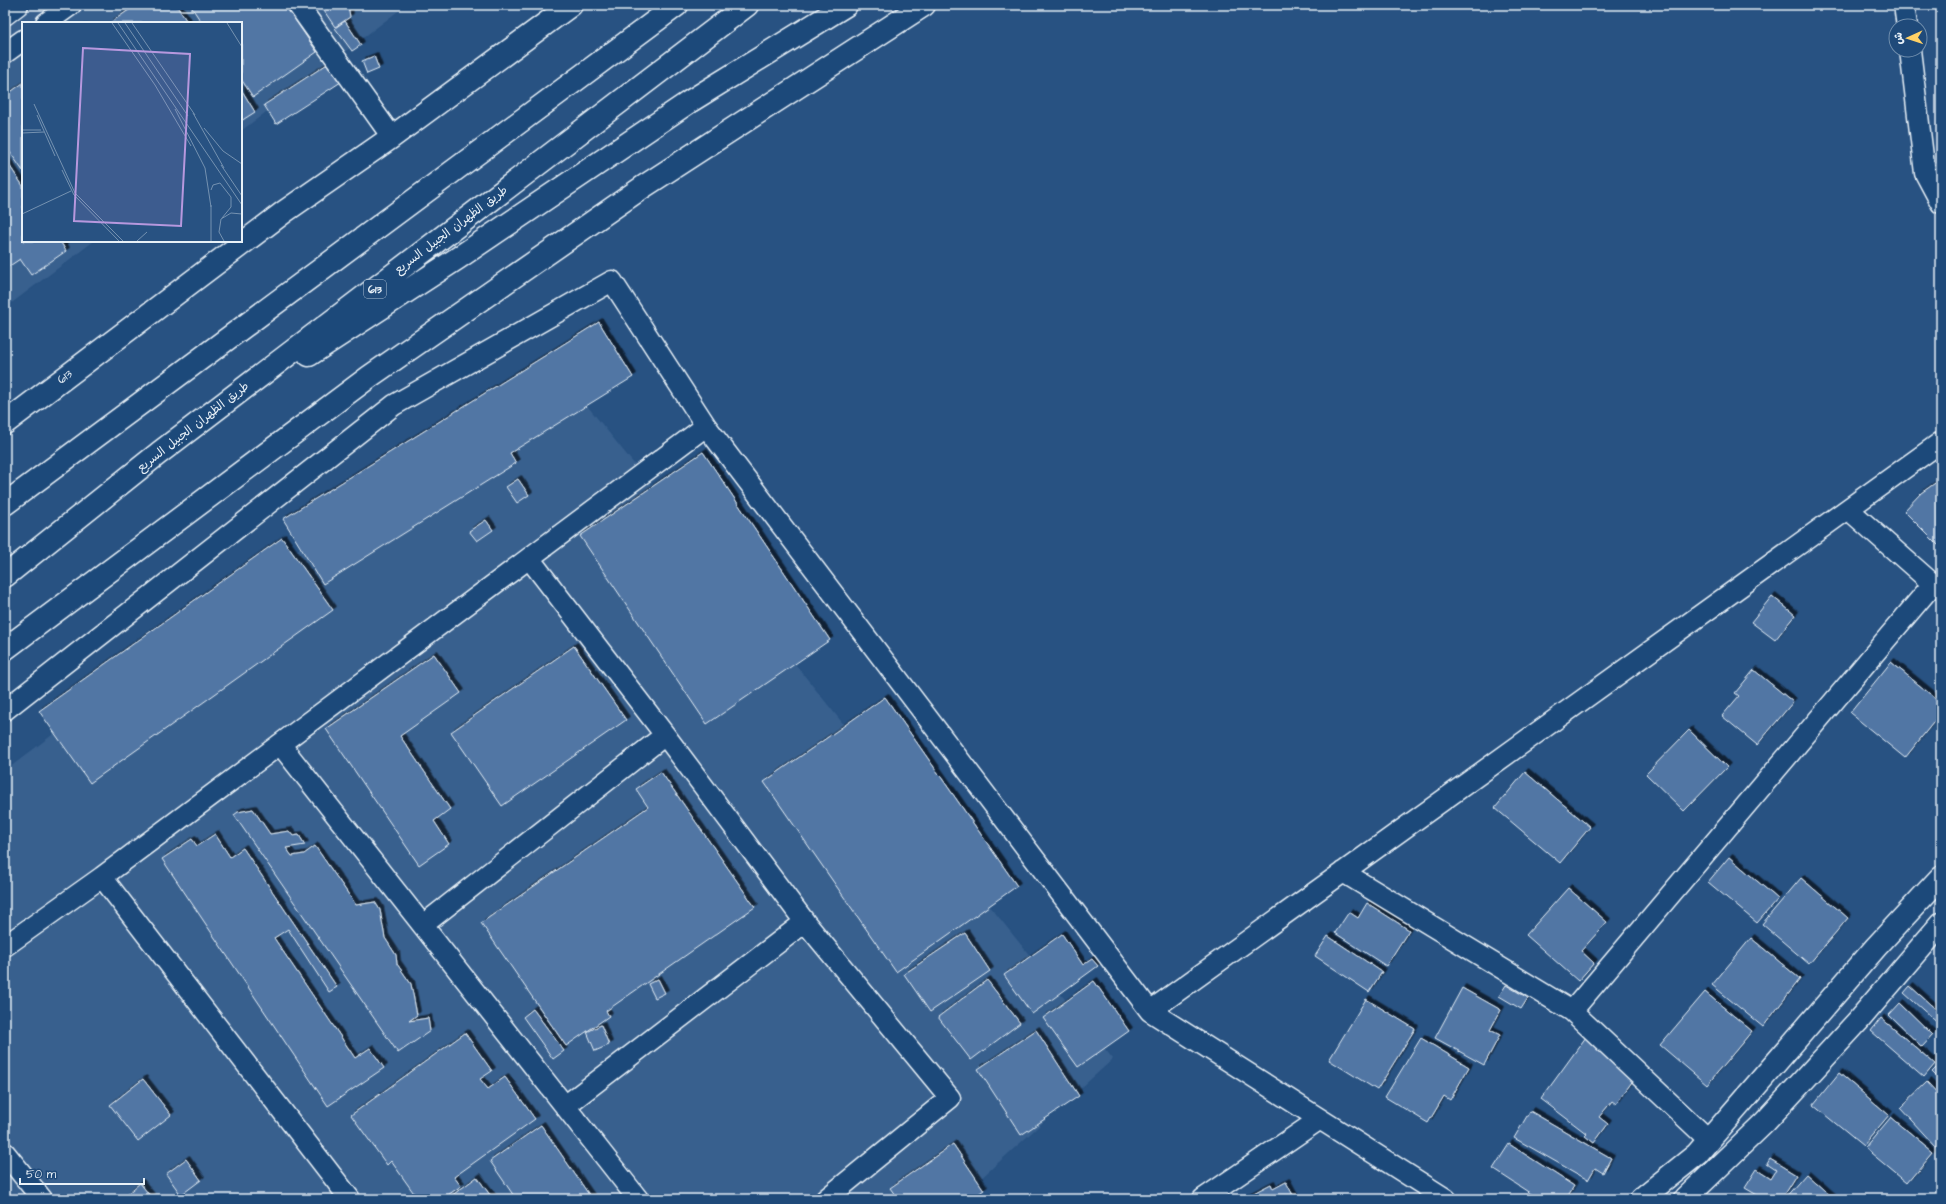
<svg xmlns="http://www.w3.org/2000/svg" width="1946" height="1204" font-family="'Architects Daughter','Playpen Sans Arabic',sans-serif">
<defs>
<filter id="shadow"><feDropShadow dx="3.5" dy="-3.5" stdDeviation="0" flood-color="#0009"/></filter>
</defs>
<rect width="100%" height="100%" fill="#285282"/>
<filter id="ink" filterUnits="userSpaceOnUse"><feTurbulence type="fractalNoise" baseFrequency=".025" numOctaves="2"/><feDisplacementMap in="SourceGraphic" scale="8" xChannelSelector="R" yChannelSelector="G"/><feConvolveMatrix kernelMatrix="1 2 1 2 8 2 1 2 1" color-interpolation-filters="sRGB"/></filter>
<g filter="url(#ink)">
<path fill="#38608e" d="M5 5H406L241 131V23H23V241H94L5 308Z
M560 372 1113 1059 958 1199H5V771L236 594 430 455Z"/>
<path fill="#5176a4" stroke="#e8f1f8" filter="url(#shadow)" d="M136 5H176L188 23H110Z
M190 5H285L317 52 253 97 241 79V23H202Z
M320 5H348L350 17 335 27Z
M345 21 361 45 352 51 335 28Z
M374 56 379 69 367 74 362 61Z
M332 61 344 80 276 124 264 105Z
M23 83V171L5 145V96Z
M241 89 255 112 241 121Z
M5 159 23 186V241H60L66 251 31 275 20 259 5 269Z
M599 322 633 377 510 453 516 463 323 584 283 519Z
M703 452 830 640 707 724 580 536Z
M518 479 529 495 517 503 506 487Z
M1941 479V548L1904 511 1921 493Z
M486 520 493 530 477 541 469 531Z
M282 538 333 610 90 783 39 711Z
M1772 596 1795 615 1775 640 1751 622Z
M574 646 626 720 502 806 451 732Z
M434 654 461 693 400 736 450 809 434 821 449 844 419 865 326 729Z
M1891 662 1941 703V713L1905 758 1850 713Z
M1754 670 1793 702 1757 745 1722 716 1739 696 1735 693Z
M885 697 1017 886 896 972 764 782Z
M1689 730 1727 767 1684 811 1646 774Z
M661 772 755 907 606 1011 609 1016 566 1046 481 923 648 807 636 789Z
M1525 772 1590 827 1560 863 1495 808Z
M253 809 270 834 289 831 293 836 299 835 305 845 286 848 292 856 304 854 315 846 356 905 375 902 380 910 385 938 396 955 397 964 411 984 417 1015 409 1021 428 1018 430 1031 398 1053 234 815 238 812Z
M215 834 230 857 243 848 337 987 329 992 288 929 274 938 355 1058 370 1048 384 1068 328 1106 162 859 192 839 197 846Z
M1729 857 1778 899 1757 923 1708 882Z
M1801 878 1848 918 1809 964 1762 924Z
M1568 888 1607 922 1581 951 1594 963 1578 981 1526 935Z
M1367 903 1409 930 1386 966 1335 933 1349 912 1358 918Z
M965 933 990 971 930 1012 904 974Z
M1062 934 1083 965 1092 959 1098 966 1032 1014 1004 975Z
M1328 936 1382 972 1369 992 1315 956Z
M1751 938 1800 979 1763 1027 1712 985Z
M658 979 665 993 655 998 648 984Z
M987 980 1020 1023 971 1060 938 1017Z
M1094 981 1129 1031 1078 1067 1043 1018Z
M1506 985 1528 998 1521 1009 1499 996Z
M1910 986 1941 1014V1026L1904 993Z
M1462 988 1501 1010 1490 1030 1500 1035 1484 1065 1435 1038Z
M1705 992 1752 1031 1707 1085 1660 1045Z
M1366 999 1415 1029 1377 1090 1329 1060Z
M1900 1003 1933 1035 1922 1047 1889 1015Z
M533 1009 564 1051 553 1059 523 1017Z
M1881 1018 1935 1064 1924 1077 1871 1031Z
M601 1025 609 1045 595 1051 587 1032Z
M1036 1030 1079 1096 1021 1135 978 1069Z
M465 1033 492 1071 480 1079 488 1089 505 1077 535 1119 454 1177 461 1186 442 1199H418L391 1161 387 1165 351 1115Z
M1586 1037 1637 1075 1616 1104 1612 1101 1599 1117 1608 1124 1594 1143 1585 1136 1587 1134 1541 1099Z
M1421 1038 1469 1067 1450 1100 1444 1096 1428 1123 1385 1097Z
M1941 1063V1081L1932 1072Z
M1839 1073 1889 1115 1863 1146 1813 1105Z
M143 1079 171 1115 138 1141 110 1105Z
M1927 1082 1941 1097V1141L1935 1146 1900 1108Z
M1530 1111 1611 1158 1603 1173 1595 1168 1588 1180 1514 1138Z
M1891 1117 1933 1152 1907 1183 1865 1148Z
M541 1125 592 1199H516L490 1161Z
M953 1144 984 1190 971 1199H898L890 1188Z
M1509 1144 1574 1186 1566 1199H1560L1555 1195 1552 1199H1539L1493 1169Z
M186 1159 201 1180 181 1195 166 1174Z
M1770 1159 1796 1175 1781 1199H1764L1745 1188 1757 1169 1771 1178 1776 1170 1767 1164Z
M1806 1174 1834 1199H1784Z
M477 1177 493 1199H447Z
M1286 1182 1295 1199H1242L1271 1184 1273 1189Z
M140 1183 151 1197 148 1199H130L126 1195Z"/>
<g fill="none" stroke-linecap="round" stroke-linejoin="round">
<g stroke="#e8f1f8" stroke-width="23">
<path id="minor" d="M298 5 392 137
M1904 5 1907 26
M5 15 18 5
M46 23 71 5
M1910 50 1925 173 1941 203
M5 53 23 40
M529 558 665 735 805 922 950 1098 826 1199
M5 710 394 405 612 281 706 426 1150 1011 1446 1199
M280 744 638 1199
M1343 872 1572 1011 1933 584 1848 509
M102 877 350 1199
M423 925 665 735
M5 946 102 877 706 426
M1150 1011 1941 442
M1572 1011 1709 1140
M565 1106 805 922
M5 1153 42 1199
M1203 1199 1320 1119"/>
</g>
<g stroke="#e8f1f8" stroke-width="25">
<path id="tertiary" d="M1641 1199 1697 1154 1876 947 1941 877
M1685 1199 1765 1122 1858 1021 1941 924"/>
</g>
<g stroke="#e8f1f8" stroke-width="25">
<path id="primary" d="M5 423 284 212 392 137 571 5
M5 649 369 377 643 187 924 5"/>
</g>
<g stroke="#e8f1f8" stroke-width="25">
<path id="motorway" d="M309 355 458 258 689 102 846 5
M5 504 677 5
M5 576 159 453 747 5"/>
</g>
<use href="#minor" stroke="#1f4a7a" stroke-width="20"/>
<use href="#tertiary" stroke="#1f4a7a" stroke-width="22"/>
<use href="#primary" stroke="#1f4a7a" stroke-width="22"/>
<use href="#motorway" stroke="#1f4a7a" stroke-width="22"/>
</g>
</g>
<g text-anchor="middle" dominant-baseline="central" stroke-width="3" stroke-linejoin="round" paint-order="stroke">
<rect fill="#1f4a7a" stroke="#acbfd2" stroke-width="1" x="364" y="280" width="22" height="18" rx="3"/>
<g font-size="11" font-weight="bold" fill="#e8f1f8">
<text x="375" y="289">613</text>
</g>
<g font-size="12" fill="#e8f1f8" stroke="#1f4a7a">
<text transform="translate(451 230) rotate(-37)">طريق الظهران الجبيل السريع</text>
<text transform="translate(65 377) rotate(-37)">613</text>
<text transform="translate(193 427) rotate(-38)">طريق الظهران الجبيل السريع</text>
</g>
</g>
<g transform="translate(22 22)">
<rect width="220" height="220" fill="#285282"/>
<path fill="none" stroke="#7592b1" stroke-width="1" d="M90 1 133 63 169 124M96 1 220 183M103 1 166 94M110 1 173 93M205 1 220 25M12 82 53 171 101 219M153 87 183 146 189 185M171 91 202 146M15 93 33 134M182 106 201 129 220 142M0 108H19M0 111 22 110M199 143 220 174M40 148 52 173 97 219M189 168 191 163 198 161 209 175V185L200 196M189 183V219M0 192 49 169M115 219 125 210M202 219 197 210 199 197 209 191 220 192"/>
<path fill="#b798de" fill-opacity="0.15" stroke="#b798de" stroke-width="2" d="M61 26 168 32 159 204 52 199Z"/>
<rect width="220" height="220" fill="none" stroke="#e8f1f8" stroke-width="2"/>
</g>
<rect width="1946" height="1204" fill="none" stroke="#1f4a7a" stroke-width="20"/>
<rect x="10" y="10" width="1926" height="1184" fill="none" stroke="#e8f1f8" stroke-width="1.5" filter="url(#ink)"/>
<g transform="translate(1908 38) rotate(267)"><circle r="19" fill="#1f4a7a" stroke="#6f8dac"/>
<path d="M0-3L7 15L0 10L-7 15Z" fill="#ffd166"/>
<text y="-6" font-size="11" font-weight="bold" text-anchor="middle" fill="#e8f1f8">ش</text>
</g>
<path d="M20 1178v6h124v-6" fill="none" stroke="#e8f1f8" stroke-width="2"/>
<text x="26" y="1178" font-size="12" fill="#e8f1f8" stroke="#1f4a7a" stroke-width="3" paint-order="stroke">50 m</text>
</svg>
